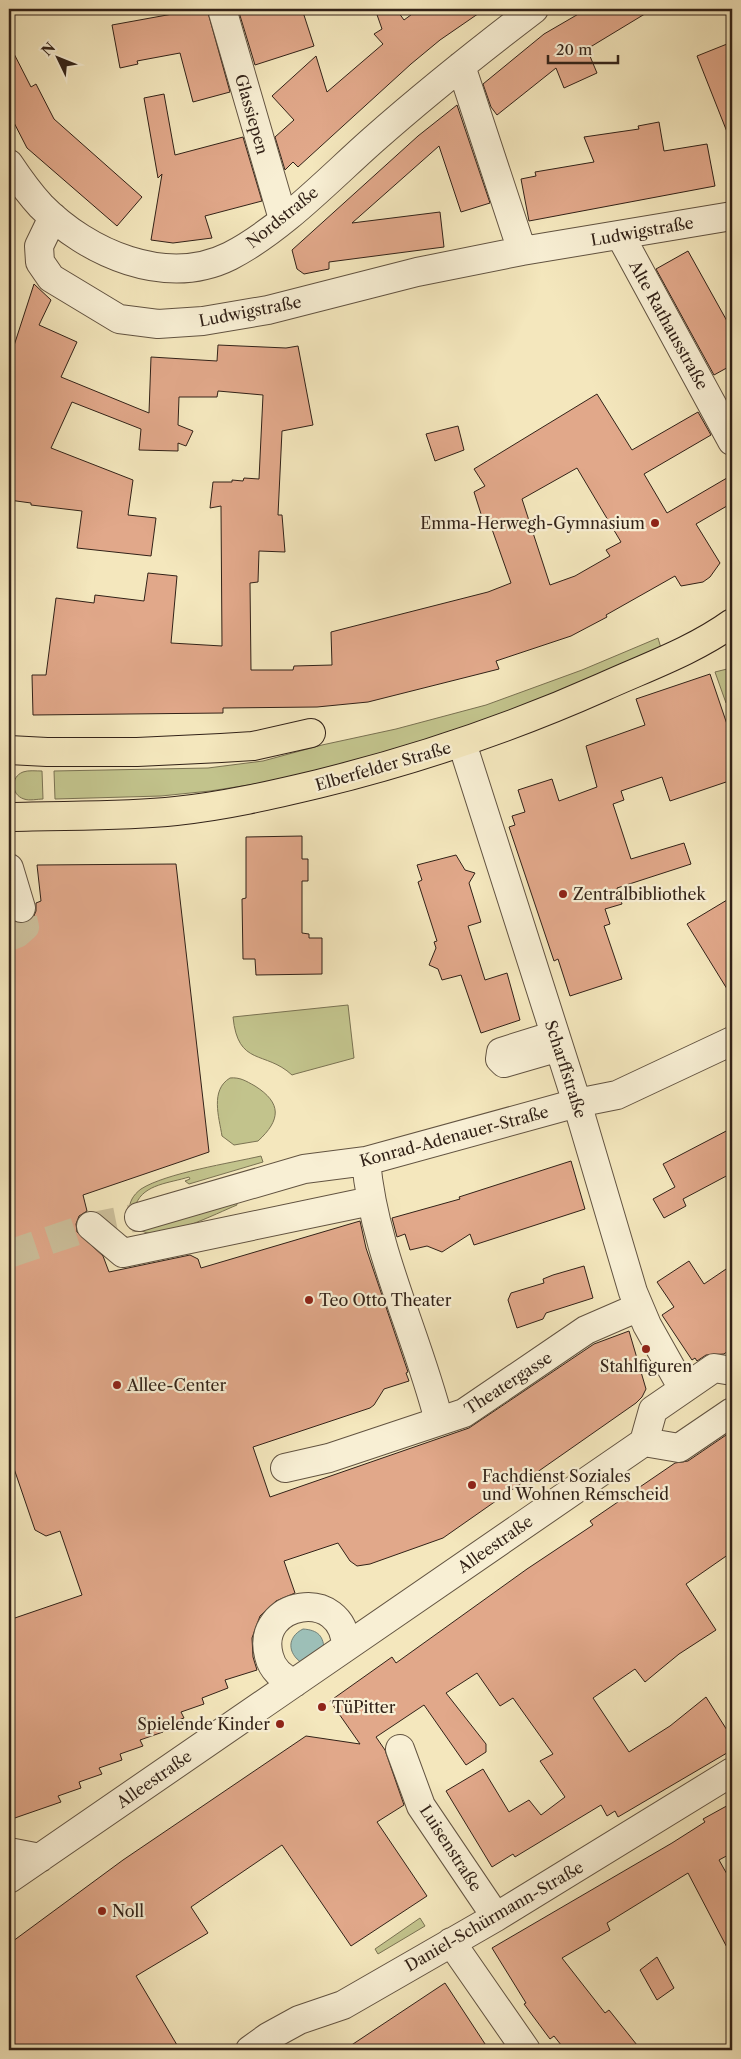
<svg xmlns="http://www.w3.org/2000/svg" width="741" height="2059" font-family="'Libre Caslon Text',serif">
<rect width="100%" height="100%" fill="#f4e7bd"/>
<filter id="stains"><feTurbulence type="fractalNoise" baseFrequency=".004" numOctaves="4"/><feColorMatrix values="0 0 0 0 .2 0 0 0 0 .09 0 0 0 0 .02 0 0 0 .5 -.17"/></filter>
<radialGradient id="worn" r=".72"><stop offset=".6" stop-color="#630" stop-opacity="0"/><stop offset="1" stop-color="#630" stop-opacity=".3"/></radialGradient>
<path fill="#c2c38c" stroke="#7a7252" d="M658 638 661 648 507 715 386 755 281 780 210 791 161 796 55 799 54 771 208 768 263 761 322 745 396 729 486 705 582 670Z
M727 669H732V700L726 703 715 672Z
M42 771 43 799C38 799 29 801 24 799 11 795 10 777 23 772 28 770 36 771 42 771Z
M348 1005 354 1058 295 1074 292 1075C265 1050 238 1067 233 1017Z
M230 1078C240 1077 246 1081 255 1086 282 1103 281 1120 258 1141L234 1145 222 1136C219 1117 210 1090 230 1078Z
M261 1156 263 1162 189 1184 185 1181 190 1179 189 1177C170 1183 144 1184 136 1204L236 1201 237 1205C217 1213 161 1242 142 1231 136 1228 132 1218 129 1212 129 1202 133 1195 141 1189 166 1173 231 1163 261 1156Z
M420 1918 425 1926 378 1954 375 1949Z"/>
<path fill="#9dbfb7" stroke="#728077" d="M303 1629C318 1630 324 1636 324 1651L302 1663C287 1653 287 1637 303 1629Z"/>
<path fill="#e1a88a" stroke="#322218" fill-rule="evenodd" d="M200 9H207L230 92 193 102 180 53 137 61 138 64 120 68 112 25Z
M238 9H302L314 46 255 65Z
M375 9H396L404 20 419 9H485L440 40 411 64 298 167 293 162 285 170 275 137 294 120 272 96 316 56 327 92 383 44 374 34 382 29Z
M587 9H653L587 49 597 73 564 88 556 68 497 115 491 107 483 84 544 34Z
M732 42V142H731L697 56Z
M9 44 31 87 36 84 54 119 142 197 117 226 27 148 9 113Z
M164 94 175 155 243 137 262 201 205 216 212 238 173 243 151 240 162 174 158 178 144 98Z
M457 105 490 203 461 212 439 146 352 223 440 212 444 247 329 262V269L304 274 297 269 292 250 418 136Z
M659 122 664 151 707 144 715 186 529 221 521 179 536 176 535 172 594 162 584 137 639 129 638 126Z
M688 251 732 330V365L714 375 656 269Z
M34 284 51 300 39 325 77 342 61 377 149 413 151 357 217 361 218 345 286 348 298 346 313 425 282 431 278 515H282L285 552 259 551 258 582 250 583 251 670H293L294 666 332 665 331 632 488 592 511 583 487 515 482 517 474 492 485 486 474 469 597 394 632 450 698 412 711 435 644 474 667 513 732 475V503L696 524 720 563 710 577 703 582 681 586 675 576 606 615 607 617 571 636 496 661 499 669 368 702 317 707 223 708V713L33 715 32 675H46L56 598 94 603 95 595 144 601 148 573 177 576 171 643 222 646 221 506 210 508 213 482H232V480L243 481 244 478 259 479 263 395 218 391 217 397H179L178 425 193 431 186 446 178 443V451L139 450 141 429 72 402 51 448 133 480 128 515 156 518 151 556 77 548 82 511 31 505V503L9 500V361ZM577 468 621 542 606 550 610 556 575 576 550 585 522 499Z
M458 426 464 450 435 461 426 434Z
M710 674 732 739V780L670 801 662 777 621 791 624 800 613 804 631 859 684 843 691 864 617 888 622 904 605 909 610 924 604 926 622 979 570 996 558 959 554 961 509 827 515 825 512 816 525 812 518 790 552 779 559 801 597 787 586 746 645 725 636 699Z
M302 836V859H308V881H302V933L309 934V938H322V974L256 975 255 959H243L242 899 246 898V837Z
M456 855 465 870 475 873 469 883 481 922 468 926 485 980 507 973 520 1020 481 1033 461 975 442 980 438 969 429 965 436 948 434 942 437 941 418 882 422 880 417 865Z
M176 864 209 1152 83 1195 87 1211 79 1216 76 1224 77 1232 103 1256 109 1272 190 1255 198 1259 201 1268 360 1221 366 1248 408 1372 406 1373 409 1381 384 1389 374 1405 370 1408 253 1447 270 1497 469 1428 594 1344 629 1331 646 1389 642 1397 636 1403 443 1538 370 1564 357 1566 350 1561 338 1543 284 1561 295 1593 276 1601 260 1616 252 1638 253 1657 257 1670 225 1680 228 1688 202 1698 204 1704 181 1712 184 1718 161 1726 163 1732 140 1740 143 1746 120 1754 122 1760 99 1768 102 1774 79 1782 81 1788 58 1796 61 1802 9 1820V1620L82 1595 60 1531 46 1536 35 1530 9 1454V917L18 923H26L33 918 36 911V903L41 901 37 865Z
M732 897V997L687 924Z
M732 1128V1173L683 1199 686 1206 664 1218 653 1199 675 1187 663 1164Z
M571 1161 585 1209 474 1245 470 1234 442 1252 427 1246 410 1250 405 1234 397 1237 392 1218 460 1199 459 1197Z
M689 1261 704 1284 732 1265V1348L724 1354 706 1355 697 1361 695 1358 692 1360 662 1315 674 1307 657 1282Z
M584 1266 593 1298 546 1313 543 1319 517 1328 508 1300 511 1293 544 1283 543 1279 553 1275Z
M732 1431V1552L686 1584 716 1630 679 1654 645 1682 635 1669 593 1698 629 1752 670 1726 706 1697 732 1738V1750L618 1817 615 1811 607 1816 601 1805 515 1857 513 1854 492 1867 446 1791 483 1769 509 1812 529 1800 541 1815 565 1797 540 1761 553 1754 513 1698 500 1706 477 1673 446 1693 486 1744V1752L466 1765 424 1705 376 1737 385 1750 404 1805 377 1822 427 1896 351 1946 282 1845 191 1907 208 1933 136 1976 180 2050H9V1944L123 1860 306 1736 360 1744 330 1701 392 1657 396 1663 527 1569 593 1525 590 1521 675 1463 688 1461Z
M732 1803V1853L719 1860 732 1883V1957L688 1873 607 1923 610 1930 562 1958 605 2013 609 2010 641 2050H565L554 2036 550 2039 524 2004 526 2003 492 1948 672 1843 705 1822 703 1819Z
M657 1957 674 1988 657 2000 640 1970Z
M445 1983 489 2050H344Z"/>
<g fill="none" stroke-linecap="round" stroke-linejoin="round">
<path stroke="#cdc09c" stroke-width="28" stroke-dasharray="28 14" stroke-linecap="butt" d="M9 937 17 934 25 927 21 908
M9 1254 89 1227 139 1217"/>
<g stroke="#625341" stroke-width="30">
<path id="minor" d="M222 9 283 219
M461 66 522 251
M9 164C19 179 29 193 41 206 87 253 166 288 230 256 282 229 329 179 373 140 425 94 479 51 534 9
M53 217 39 246 40 262 51 278 119 319 158 324 203 321 268 310 417 272 522 251 732 216
M620 235 732 441
M462 743 577 1103 633 1292 647 1325 683 1389
M9 868 21 908
M555 1035 501 1052 500 1059 504 1063 559 1047
M366 1161C374 1251 417 1334 439 1421
M139 1217 304 1169 366 1161 577 1103 617 1095 732 1041
M91 1226 123 1253 371 1201
M644 1442 679 1448 732 1412
M285 1468 329 1458 464 1413 586 1330 639 1307
M294 1683C282 1678 272 1669 269 1656 254 1601 344 1585 346 1647
M400 1749 421 1806 496 1917
M9 1852 40 1858
M9 1879 644 1442 653 1410 714 1368 732 1371
M451 1942 526 2050
M250 2050 268 2037 299 2020 343 2005 496 1917 732 1772"/>
</g>
<g stroke="#322218" stroke-width="30">
<path id="major" d="M9 750 47 752H137L221 748 253 746 311 733
M9 817C64 815 121 817 176 811 224 806 272 795 318 784 416 760 511 728 603 687 647 667 693 651 732 623"/>
</g>
<use href="#minor" stroke="#f8efd4" stroke-width="28"/>
<use href="#major" stroke="#f4e7bd" stroke-width="28"/>
</g>
<g fill="#8f2418" stroke="#f8efd4" stroke-width="2">
<circle cx="655" cy="523" r="5"/>
<circle cx="563" cy="894" r="5"/>
<circle cx="309" cy="1300" r="5"/>
<circle cx="646" cy="1349" r="5"/>
<circle cx="117" cy="1385" r="5"/>
<circle cx="472" cy="1485" r="5"/>
<circle cx="322" cy="1707" r="5"/>
<circle cx="280" cy="1724" r="5"/>
<circle cx="102" cy="1911" r="5"/>
</g>
<g text-anchor="middle" dominant-baseline="central" stroke-width="4.5" stroke-linejoin="round" paint-order="stroke">
<g font-size="16" fill="#322218" stroke="#f8efd4">
<text transform="translate(252 114) rotate(74)">Glassiepen</text>
<text transform="translate(282 217) rotate(-39)">Nordstraße</text>
<text transform="translate(642 231) rotate(-10)">Ludwigstraße</text>
<text transform="translate(250 311) rotate(-11)">Ludwigstraße</text>
<text transform="translate(669 325) rotate(61)">Alte Rathausstraße</text>
<text transform="translate(383 766) rotate(-16)">Elberfelder Straße</text>
<text transform="translate(566 1069) rotate(72)">Scharffstraße</text>
<text transform="translate(454 1136) rotate(-15)">Konrad-Adenauer-Straße</text>
<text transform="translate(508 1383) rotate(-33)">Theatergasse</text>
<text transform="translate(495 1544) rotate(-35)">Alleestraße</text>
<text transform="translate(154 1779) rotate(-35)">Alleestraße</text>
<text transform="translate(451 1848) rotate(57)">Luisenstraße</text>
<text transform="translate(494 1916) rotate(-30)">Daniel-Schürmann-Straße</text>
</g>
<g font-size="16" fill="#322218" stroke="#f8efd4" text-anchor="start">
<text x="645" y="523" text-anchor="end">Emma-Herwegh-Gymnasium</text>
<text x="573" y="894">Zentralbibliothek</text>
<text x="319" y="1300">Teo Otto Theater</text>
<text x="646" y="1366" text-anchor="middle">Stahlfiguren</text>
<text x="127" y="1385">Allee-Center</text>
<text x="482" y="1476">Fachdienst Soziales<tspan x="482" dy="18">und Wohnen Remscheid</tspan></text>
<text x="332" y="1707">TüPitter</text>
<text x="270" y="1724" text-anchor="end">Spielende Kinder</text>
<text x="112" y="1911">Noll</text>
</g>
</g>
<rect width="741" height="2059" fill="none" stroke="#f4e7bd" stroke-width="30"/>
<rect x="10" y="10" width="721" height="2039" fill="none" stroke="#322218" stroke-width="2.5"/>
<rect x="15" y="15" width="711" height="2029" fill="none" stroke="#322218"/>
<g transform="translate(58 58) rotate(313)" stroke="#f8efd4" stroke-width="4" paint-order="stroke">
<path d="M0-4L9 19L0 12L-9 19Z" fill="#322218"/>
<text y="-8" font-size="14" font-weight="bold" text-anchor="middle" fill="#322218">N</text>
</g>
<path d="M548 55v8h70v-8" fill="none" stroke="#322218" stroke-width="2.5"/>
<text x="556" y="55" font-size="15" fill="#322218" stroke="#f8efd4" stroke-width="4" paint-order="stroke">20 m</text>
<rect width="100%" height="100%" filter="url(#stains)"/>
<rect width="100%" height="100%" fill="url(#worn)"/>
</svg>
